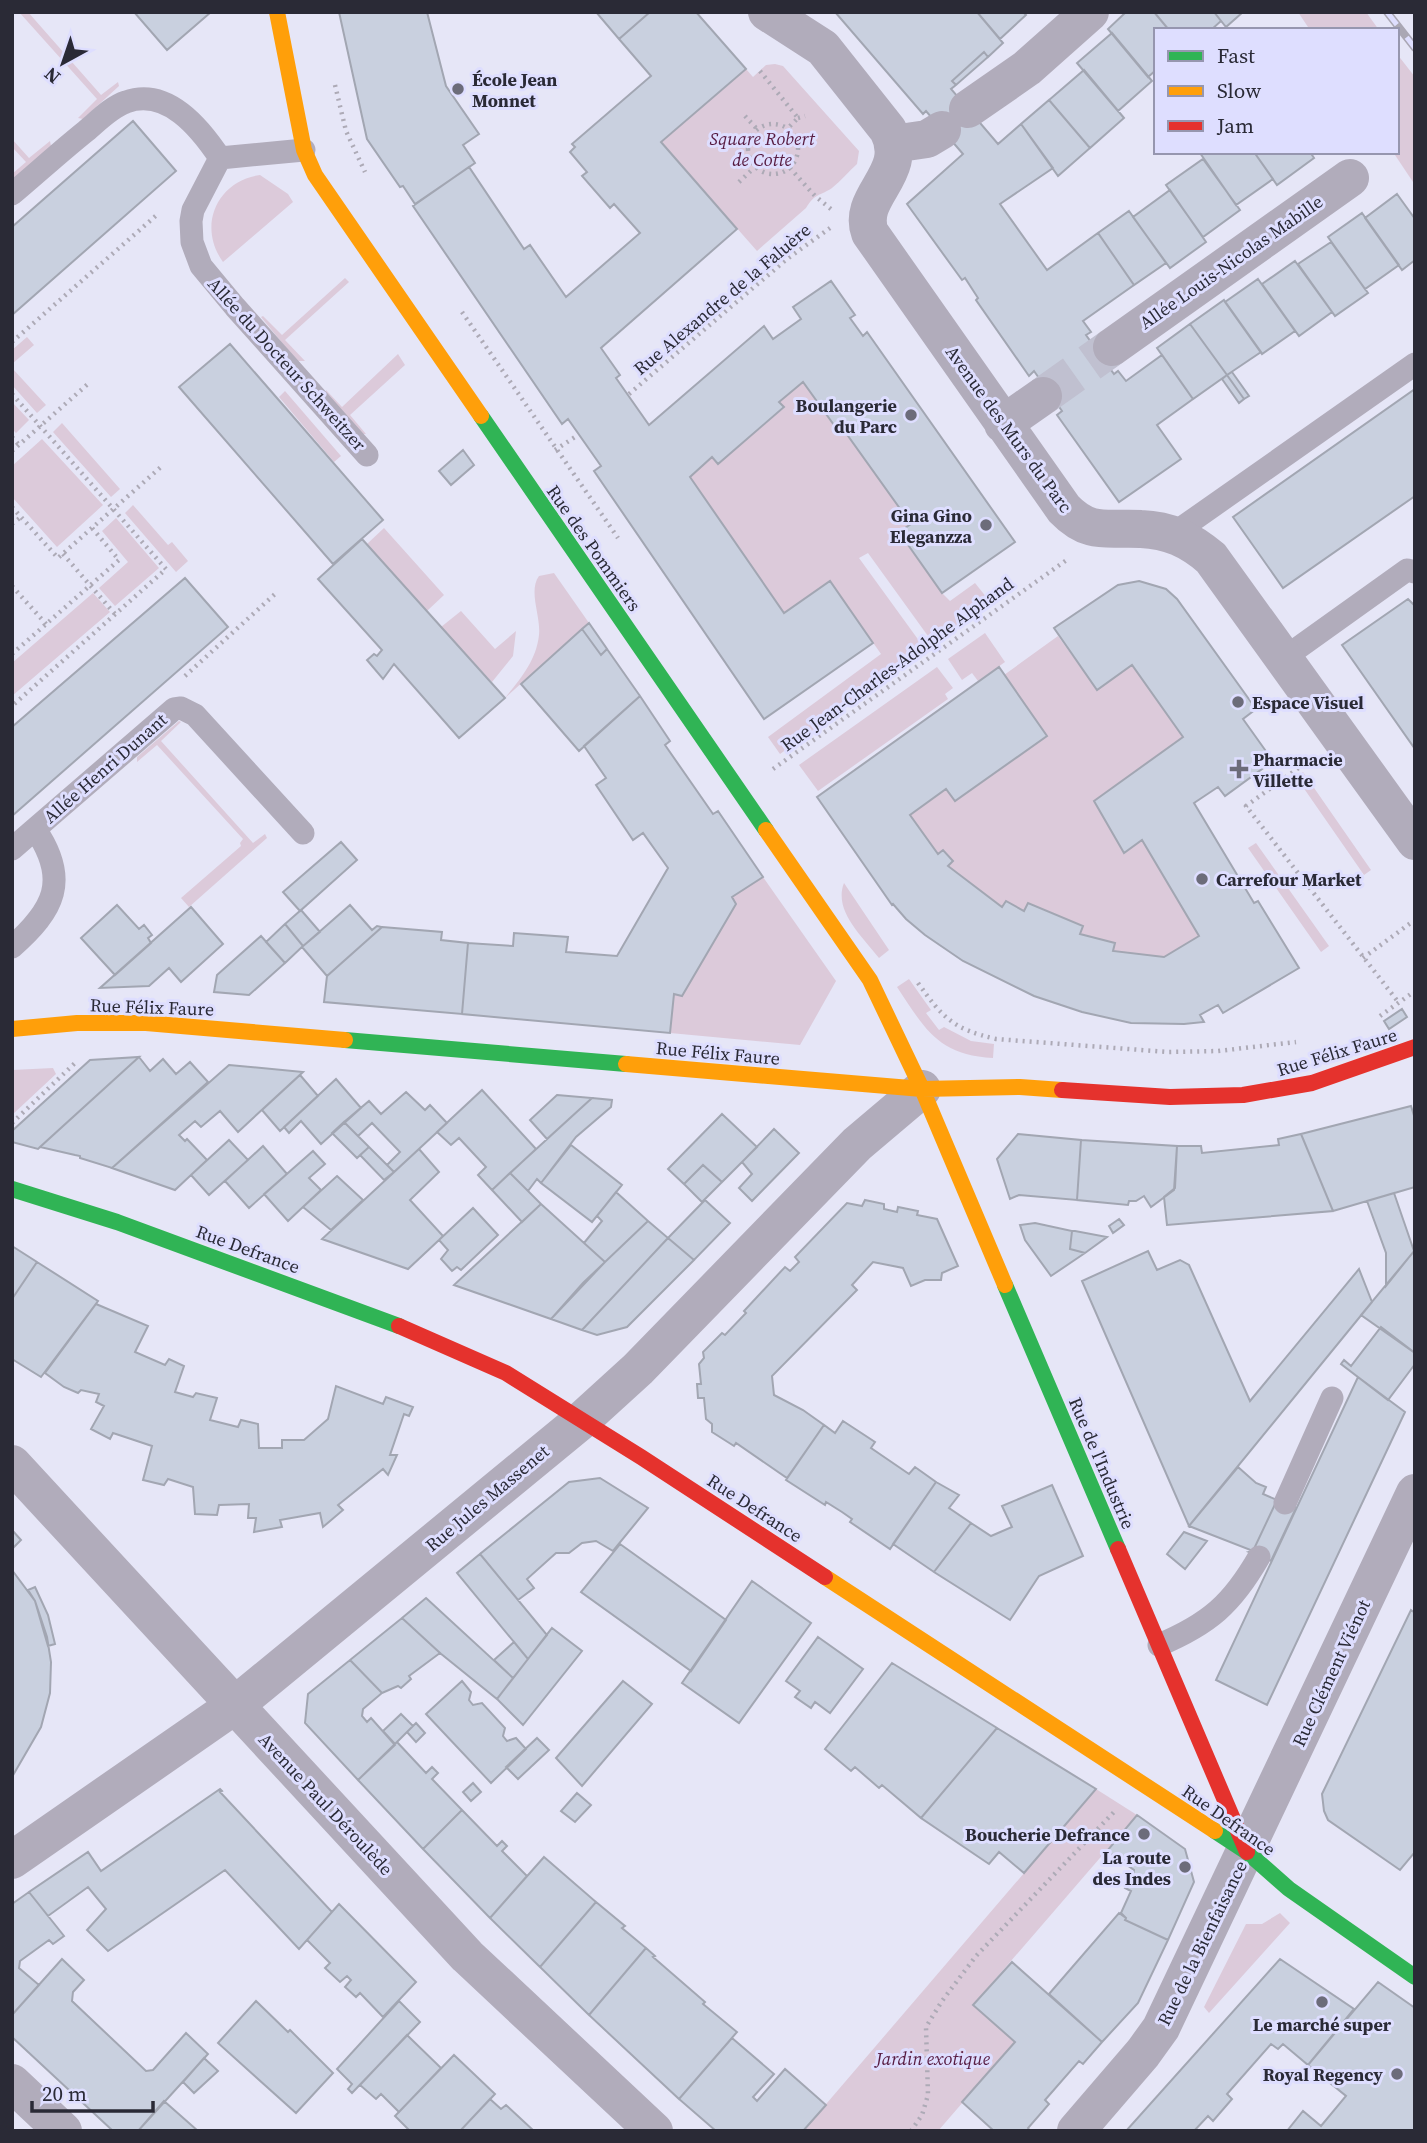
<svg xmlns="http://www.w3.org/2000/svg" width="1427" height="2143" font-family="'Source Serif 4',serif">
<rect width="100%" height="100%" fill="#e6e6f7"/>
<path fill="#dccada" d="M19 12H28L101 95 118 82 119 86 83 119 78 118 97 99Z
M1298 12H1366L1379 30H1310Z
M1397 54 1415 77V185L1393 152H1397Z
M775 64 783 66 859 151 857 164C849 171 841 181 832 188 820 196 815 193 806 208L757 251 661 142 746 69 753 77 766 65Z
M12 139 29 158 50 141 51 146 12 182V174L26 162 12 147Z
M260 175 288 194 293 202 223 262C197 226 217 181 260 175Z
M345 278 349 282 285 340 305 361H297L261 317 263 316 282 335Z
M27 337 34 345 12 364V350Z
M398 354 405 365 350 415 366 434H361L326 394V390L342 407Z
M12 368 46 405 37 413 12 385Z
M803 382 833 425 838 422 911 524 899 533 942 593 950 601 975 583 991 603 933 643 868 553 859 558 925 649 780 754 768 737 881 654 830 581 784 613 690 477 712 457 718 464 784 408 779 402Z
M285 391 341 456 334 462 279 397Z
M12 402 29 420 16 433 12 429Z
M62 423 120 489 111 497 53 432Z
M42 439 103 505 57 547 12 497V466Z
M133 505 168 545 172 542 188 561 176 572 125 513Z
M116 518 159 568 115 606 99 588 128 562 102 531Z
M384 528 444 595 427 611 367 544Z
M554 573 589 623 505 698C521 678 536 661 539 635 541 616 528 591 539 576Z
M93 593 110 612 12 696V663Z
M461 611 495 649 516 631 513 656 492 682 441 627Z
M985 633 1005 662 978 681 972 673 962 680 948 659Z
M1058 636 1097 690 1132 665 1183 737 1094 801 1124 852 1142 840 1199 936 1164 957 1113 951 1115 944 1080 934 1083 926 1029 903 1024 911 1006 901 1002 907 948 866 953 861 943 851 938 854 910 815 946 789 955 801 1047 736 1004 675Z
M937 667 953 688 945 694 948 699 818 791 799 765Z
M179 721 181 722 161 741 253 843 265 834 267 838 189 907 181 898 241 846 240 843 243 839 157 745 137 762V757Z
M1303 772 1371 870 1364 875 1296 777Z
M1256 843 1329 946 1321 952 1248 848Z
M763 877 836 981 800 1045 670 1033 674 994 682 995 736 904 732 897Z
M844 883 889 950 879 958C863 937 833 911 844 883Z
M909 979 931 1010 926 1013 939 1030 944 1027 971 1041 994 1044 993 1058C938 1055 925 1029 897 987Z
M53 1068 56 1074 12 1115V1070Z
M1096 1789 1137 1815 973 2005 1015 2042 938 2131H803Z
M1280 1913 1290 1923 1209 2013 1204 2007 1246 1924H1262Z"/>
<path fill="#c9d0df" stroke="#a2a6b2" stroke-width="2" d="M134 12H211L167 50Z
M339 12H427L446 86 479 134 463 145 475 163 415 204 403 186 400 187 367 139Z
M596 12H650L619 39Z
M650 12H696L746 69 661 142 737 229 601 348 620 375 616 378 649 425 764 326 773 339 801 319 793 307 831 281 855 315 850 318 863 336 867 332 1015 542 942 593 899 532 911 524 838 422 834 425 803 382 779 402 784 407 718 464 712 457 690 477 784 613 830 581 873 643 764 719 594 471 601 466 568 419 562 424 413 206 469 167 524 249 530 245 566 297 640 233 614 204 610 208 582 176 587 172 570 152 575 147 572 144 651 76 619 39Z
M835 12H977L1003 43 988 57 984 52 952 81 956 85 951 89 998 144 1021 124 1053 168 1000 204 1047 270 1098 233 1134 285 1083 321 1091 332 1086 335 1114 374 1118 371 1126 381 1162 355 1193 399 1157 425 1181 459 1119 502 1057 415 1062 411 1034 371 1029 376 976 300 978 298 965 278 962 280 907 204 963 154 926 111 923 114Z
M977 12H1023L1026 15 1000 39Z
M1126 12H1154L1169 30H1156V70L1148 77 1108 29Z
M1154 12H1214L1221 21 1211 30H1169Z
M1214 12H1243L1226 27Z
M1112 33 1152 81 1118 111 1077 63Z
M984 52 988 57 956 85 952 81Z
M1084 70 1124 118 1090 148 1049 100Z
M1049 100 1090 148 1058 176 1021 124Z
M133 121 176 171 12 315V227Z
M1254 152 1273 179 1236 205 1200 153Z
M1254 152H1310L1314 158 1277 185Z
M1203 159 1240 210 1203 237 1166 185Z
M1170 190 1206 242 1170 268 1133 217Z
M1397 194 1415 219V260L1402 270 1365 218Z
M1129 211 1166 263 1134 285 1098 233Z
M1362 213 1399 265 1365 289 1328 237Z
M1331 242 1368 293 1335 316 1298 264Z
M1295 261 1332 312 1299 336 1262 284Z
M1258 279 1295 331 1262 354 1225 302Z
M1224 300 1261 352 1227 375 1190 324Z
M1190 324 1227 375 1193 399 1157 348Z
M230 344 383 520 333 564 179 387Z
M1232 372 1249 396 1244 399 1227 375Z
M1227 375 1244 399 1239 403 1222 379Z
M1415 389V496L1283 588 1233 517Z
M463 450 474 465 451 485 439 471Z
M362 539 505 698 459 738 394 664 383 679 367 660 374 654 377 656 382 650 318 579Z
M185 578 228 627 12 816V727Z
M1139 581 1166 589 1177 599 1256 709 1243 719 1273 761 1225 796 1218 787 1194 803 1254 903 1258 901 1299 968 1223 1013 1218 1005 1200 1015 1204 1022 1184 1024 1131 1023 1082 1012 1034 996 963 961 925 935 906 919 893 904 892 905 817 797 999 667 1047 736 955 801 946 789 910 815 938 854 943 850 953 861 948 866 1002 907 1006 901 1024 911 1028 903 1083 926 1080 934 1115 943 1113 951 1164 957 1199 936 1142 840 1124 853 1094 801 1183 737 1132 665 1097 690 1054 628 1118 585Z
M1408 599 1415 606V749L1342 645Z
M589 623 607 649 601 655 582 629Z
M582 629 601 655 607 649 640 696 579 751 521 684Z
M640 696 670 741 665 745 713 814 718 811 763 877 732 897 736 904 682 996 674 994 670 1033 462 1014 468 943 513 946 514 933 568 937 566 952 617 956 668 868 643 833 633 840 596 785 606 778 584 746Z
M341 842 357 860 300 911 283 892Z
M117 905 139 929 144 925 152 935 148 938 151 943 115 975 81 938Z
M350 905 372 930 377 926 382 927 327 976 302 947Z
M191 907 223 944 181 982 169 968 149 986 100 988Z
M301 910 320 932 303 946 285 924Z
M285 924 303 946 285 963 266 942Z
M382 927 442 932 441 940 468 943 462 1014 324 1002 327 976Z
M261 936 285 963 249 995 214 992 217 975Z
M1402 1009 1407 1017 1389 1029 1384 1021Z
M139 1057 38 1149 12 1142V1131L90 1060Z
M139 1057 150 1071 163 1059 176 1074 190 1062 208 1082 112 1168 80 1158V1156L75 1155 40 1147Z
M229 1065 303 1072 238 1132 220 1111 201 1127 195 1121 179 1135 185 1141 187 1139 207 1160 175 1190 112 1168Z
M300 1075 318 1096 280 1131 262 1110Z
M336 1079 361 1108 321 1144 301 1121 289 1133 284 1127Z
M482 1090 536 1149 492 1190 478 1175 486 1167 459 1138 451 1145 437 1132Z
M406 1092 425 1110 430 1105 447 1123 394 1172 387 1165 400 1152 372 1123 358 1136 344 1122 369 1101 381 1114Z
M557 1095 592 1098 547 1139 530 1120Z
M592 1098 612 1100 611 1107 576 1137 541 1183 537 1179 528 1191 510 1173Z
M1411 1106 1415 1119V1187L1333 1211 1301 1134Z
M722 1114 757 1147 722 1182 703 1165 684 1184 668 1169Z
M344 1122 369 1147 357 1158 332 1133Z
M774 1129 799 1153 752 1201 739 1188 752 1174 742 1162Z
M1018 1134 1081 1140 1077 1200 1019 1195 1010 1199 997 1159Z
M1301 1134 1333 1211 1167 1225 1164 1197 1175 1188 1177 1146H1201L1202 1153 1279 1145 1278 1139Z
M229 1140 248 1160 209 1195 191 1175Z
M1081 1140 1177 1146 1174 1190 1151 1207 1144 1196 1136 1201H1129L1128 1205 1077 1200Z
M571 1145 622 1185 592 1222 541 1183Z
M263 1146 287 1174 249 1208 225 1181Z
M369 1147 394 1172 384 1180 360 1155Z
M419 1149 439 1172 410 1200 443 1236 439 1240 408 1269 322 1239Z
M313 1151 325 1164 309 1178 321 1190 288 1221 264 1194Z
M703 1165 722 1182 702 1202 684 1184Z
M510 1173 541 1204 522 1222 492 1190Z
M337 1176 363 1200 331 1230 303 1207Z
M616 1192 648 1221 605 1262 584 1243 602 1221 597 1216Z
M1394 1193 1414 1251 1386 1286V1253L1367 1201Z
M705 1200 730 1223 694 1260 668 1238Z
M865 1200 884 1204V1209L897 1212 898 1207 918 1211 917 1215 937 1219 958 1266 942 1273 941 1280H925L911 1286 903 1268 873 1262 852 1285 857 1290 772 1376 774 1395 803 1410 824 1425 787 1478 736 1443 734 1446 712 1432V1424L706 1419 704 1398H698L697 1384H701L699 1364 704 1358 703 1352 722 1333 725 1335 746 1313 744 1311 785 1267 790 1271 799 1262 795 1257 847 1203 862 1206Z
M541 1204 605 1262 551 1319 454 1285Z
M473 1208 498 1235 461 1270 457 1267 452 1271 441 1259 448 1250 439 1240Z
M1119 1219 1124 1225 1113 1233 1109 1226Z
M648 1221 668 1238 582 1330 551 1319 583 1283Z
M1035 1223 1072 1231 1070 1249 1085 1253 1051 1276 1025 1240 1020 1225Z
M1072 1231H1075L1107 1237 1085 1253 1070 1249Z
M668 1238 694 1260 627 1327 597 1335 582 1330Z
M12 1246 37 1262 12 1299Z
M1415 1250V1353L1361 1315Z
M1148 1251 1157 1270 1180 1260 1189 1265 1250 1401 1359 1269 1372 1302 1189 1526 1082 1281Z
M37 1262 98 1301 41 1377 12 1359V1299Z
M96 1304 148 1326 135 1352 165 1365 169 1359 184 1366 175 1392 193 1397 196 1393 217 1398 210 1420 238 1427 241 1420 258 1424 259 1448H282V1440H304L328 1419 336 1386 383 1404 386 1397 413 1407 409 1416 404 1414 390 1455H397L388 1475 383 1469 338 1505 343 1510 323 1527 320 1513 280 1520 282 1527 254 1532 256 1518H248L249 1504 219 1505 217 1515 195 1514 193 1487 168 1479 164 1485 143 1480 152 1446 113 1433 110 1439 91 1429 104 1406 96 1402 99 1394 81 1390 78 1393 64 1387 45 1373Z
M1381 1327 1415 1353V1364L1388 1400 1341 1364 1344 1360 1351 1366Z
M1358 1377 1405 1412 1267 1705 1216 1680Z
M843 1421 875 1442 871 1448 909 1474 915 1467 936 1482 890 1549 850 1522 852 1519 842 1512 826 1502 825 1505 786 1480 824 1425 835 1433Z
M1238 1467 1256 1483 1266 1487 1263 1494 1277 1500 1253 1551 1189 1526Z
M600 1478 648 1508 613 1551 596 1541 582 1543 569 1553H556L527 1579 534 1588 518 1600 480 1554 569 1482Z
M936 1482 959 1495 949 1508 971 1523 934 1572 893 1544Z
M1052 1485 1083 1556 1039 1576 1010 1620 934 1572 971 1523 991 1536 1012 1527 1002 1506Z
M1277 1500 1296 1508 1271 1561 1249 1552 1253 1551Z
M12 1530 21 1540 12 1549Z
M1184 1532 1207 1541 1185 1569 1167 1554Z
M620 1544 726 1620 691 1671 581 1592Z
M480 1554 547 1635 528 1659 457 1573Z
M12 1570 35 1601 47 1637 51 1662 50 1693 41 1727 12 1777Z
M752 1581 811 1623 739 1723 682 1683Z
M35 1587 48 1615 55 1644 48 1646 35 1601 28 1590Z
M426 1598 513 1678 497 1699 440 1653 402 1618Z
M1411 1610 1415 1613V1852L1400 1870 1328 1820 1324 1811 1322 1794Z
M402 1618 440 1653 409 1676 411 1679 401 1688 398 1686 382 1693 350 1660Z
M552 1628 582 1651 523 1725 497 1699Z
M818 1637 863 1669 830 1713 815 1702 811 1708 795 1697 800 1691 786 1681Z
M514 1642 528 1659 513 1678 494 1660Z
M350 1660 382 1693 363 1709 362 1716 367 1722 371 1718 395 1745 358 1780 305 1723 308 1694Z
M892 1663 997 1728 921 1818 882 1785 879 1788 855 1767 851 1771 825 1749Z
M462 1681 471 1692 469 1700 473 1705 482 1703 505 1728 503 1736 507 1741 516 1738 526 1749 491 1783 426 1714Z
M623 1681 652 1704 582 1786 556 1758Z
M401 1714 413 1726 395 1744 383 1731Z
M416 1723 425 1733 416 1742 407 1732Z
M997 1728 1096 1789 1024 1873 999 1852 989 1864 921 1818Z
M537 1738 549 1750 518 1779 506 1767Z
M397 1742 426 1773 432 1767 438 1773 432 1779 462 1810 423 1849 358 1780Z
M473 1783 481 1792 471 1801 463 1792Z
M220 1789 222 1791 220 1792 332 1912 299 1949 225 1870 108 1951 87 1930 106 1909 88 1887 48 1916 29 1892 88 1852 101 1871Z
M577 1793 591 1805 575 1822 561 1811Z
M462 1810 497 1846 502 1841 507 1846 502 1851 527 1876 490 1918 423 1849Z
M1137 1815 1185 1849 1194 1882 1168 1940 1125 1920 1126 1918 1121 1913 1131 1891 1125 1888 1129 1878 1132 1879 1134 1870 1107 1851Z
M544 1857 596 1902 540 1967 490 1918Z
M29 1892 64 1936 53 1944 49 1940 20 1961 19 1968 39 1985 12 2015V1904Z
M596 1902 625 1926 622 1928 646 1948 589 2015 540 1967Z
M339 1904 416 1982 383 2017 360 1993 356 1997 345 1987 351 1980 347 1976 340 1982 325 1968 330 1963 307 1940Z
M1119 1913 1126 1918 1125 1920 1168 1940 1138 2003 1102 2042 1049 1994Z
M646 1948 655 1956 653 1957 705 2002 703 2004 737 2032 679 2099 589 2015Z
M62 1959 84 1980 73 1992 72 2001 146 2071 153 2070 186 2033 208 2054 138 2131H113L12 2037V2015Z
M1280 1959 1354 2009 1308 2065 1283 2044 1278 2049 1271 2044 1227 2094 1232 2099 1213 2121 1208 2116 1194 2131H1126Z
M1012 1962 1102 2042 1083 2064 1079 2061 1045 2100 1049 2104 1028 2128 1030 2131H994L962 2102 1015 2042 973 2005Z
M1378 1982 1415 2008V2131H1287L1303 2111 1321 2126 1346 2096 1308 2065Z
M256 2001 288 2032 290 2030 333 2073 296 2113 218 2043Z
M399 2001 420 2022 352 2093 348 2089 352 2084 337 2069Z
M407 2035 441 2068 399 2112 381 2094 376 2099 360 2085Z
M732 2038 774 2074 753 2097 757 2101 785 2069 826 2105 803 2131H716L679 2099Z
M454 2055 495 2094 460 2131H410L395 2116Z
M204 2058 218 2071 194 2093 183 2082Z
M490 2099 501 2109 506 2105 534 2131H460Z
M164 2101 198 2131H138Z"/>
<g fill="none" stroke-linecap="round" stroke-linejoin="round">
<path stroke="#c0c0d0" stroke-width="38" stroke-dasharray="38 19" stroke-linecap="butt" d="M1043 396 1112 347"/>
<path stroke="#adaab6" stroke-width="4.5" stroke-dasharray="2 5" stroke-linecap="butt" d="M760 71 798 118 788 128
M335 85 346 131 365 172
M745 116 757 129
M798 118 805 116
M748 149a25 25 0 1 1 50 0a25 25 0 1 1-50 0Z
M790 168 815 196 831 209
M739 182 755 167
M462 312 618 538
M12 342 159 213
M12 394 166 569 12 706
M629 394 787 259 830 228
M12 437 19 445
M555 450 578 435
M12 451 89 383
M12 507 58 558 162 466
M12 524 21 517
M63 554 115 614
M12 586 46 624
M12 654 119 560 92 528
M185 676 275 594
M1304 764 1246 806 1399 1003
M773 769 1068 559
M1363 958 1412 922
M918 983C943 1018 953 1029 996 1039L1168 1052 1218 1051 1296 1042
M1380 1016 1415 991
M12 1123 75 1063
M911 2131 922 2115 928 2095 926 2027 942 2001 976 1956 1114 1812"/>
<path stroke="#b1acbb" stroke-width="23" d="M220 158 193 210 191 221 192 242 201 266 235 307 367 455
M220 158 304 150
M12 194C37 173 61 151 86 131 98 121 111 107 126 102 167 87 200 128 220 158
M1173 534 1415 364
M1284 658 1407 570 1415 572
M12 849 35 829
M12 947C54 910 70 880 35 829L174 709 181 708 195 715 303 833
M1285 1503 1332 1398
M1159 1645C1209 1624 1232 1604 1259 1557"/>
<path stroke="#b1acbb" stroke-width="38" d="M767 12 823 48 888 130C911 174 856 195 870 233L1064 509C1090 536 1108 527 1141 529 1169 530 1190 540 1211 558L1415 841
M968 109 1027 68 1090 12
M893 144 927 139 942 130
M1112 347 1350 178
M1003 424 1043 396
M12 1464 467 1956 654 2131
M12 1860 234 1706 582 1420 638 1369 857 1144 922 1089
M12 2083 63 2131
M1076 2131 1143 2053 1161 2028 1415 1493"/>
<path stroke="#30b455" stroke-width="16" d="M481 416 766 830
M345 1040 626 1064
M12 1189 117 1222 399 1326
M1005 1285 1118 1549
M1215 1831 1247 1852 1289 1889 1415 1977"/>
<path stroke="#ff9f0a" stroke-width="16" d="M277 12 304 150 315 175 481 416
M766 830 870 980 922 1089 1005 1285
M12 1029 77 1023H146L345 1040
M626 1064 922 1089 1020 1087 1062 1090
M825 1577 1215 1831"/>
<path stroke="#e5322d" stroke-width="16" d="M1062 1090 1170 1097 1243 1095 1312 1083 1415 1047
M399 1326 506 1373 641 1457 825 1577
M1118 1549 1247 1852"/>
<g stroke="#aaa7b4" stroke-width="8">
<path id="rail" d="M1387 12 1415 48"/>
</g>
<use href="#rail" stroke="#dedeff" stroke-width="5" stroke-dasharray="16" stroke-linecap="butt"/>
</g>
<g fill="#6c6c7a" stroke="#dedeff" stroke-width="2.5">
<circle cx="458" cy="89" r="7"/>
<circle cx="911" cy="415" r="7"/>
<circle cx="986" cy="525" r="7"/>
<circle cx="1238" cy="702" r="7"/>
<path d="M1235.5 758.5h7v7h7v7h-7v7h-7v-7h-7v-7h7z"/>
<circle cx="1202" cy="879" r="7"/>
<circle cx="1144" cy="1834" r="7"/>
<circle cx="1185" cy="1867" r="7"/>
<circle cx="1322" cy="2002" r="7"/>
<circle cx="1397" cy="2074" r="7"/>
</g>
<g text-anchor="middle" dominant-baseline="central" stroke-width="6" stroke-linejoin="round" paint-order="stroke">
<g font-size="18" font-weight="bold" fill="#2a2a36" stroke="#dedeff" text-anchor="end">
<text x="472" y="79" text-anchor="start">École Jean<tspan x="472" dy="21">Monnet</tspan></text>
<text x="897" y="405">Boulangerie<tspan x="897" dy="21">du Parc</tspan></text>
<text x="972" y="515">Gina Gino<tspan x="972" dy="21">Eleganzza</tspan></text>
<text x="1252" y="702" text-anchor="start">Espace Visuel</text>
<text x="1253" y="759" text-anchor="start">Pharmacie<tspan x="1253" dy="21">Villette</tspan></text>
<text x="1216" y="879" text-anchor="start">Carrefour Market</text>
<text x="1130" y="1834">Boucherie Defrance</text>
<text x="1171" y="1857">La route<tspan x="1171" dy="21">des Indes</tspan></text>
<text x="1322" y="2024" text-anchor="middle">Le marché super</text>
<text x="1383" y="2074">Royal Regency</text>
</g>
<g font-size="18" font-style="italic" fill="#561a40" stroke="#dedeff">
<text x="762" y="138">Square Robert<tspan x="762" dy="21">de Cotte</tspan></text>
<text x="933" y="2058">Jardin exotique</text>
</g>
<g font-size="18" fill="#2a2a36" stroke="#dedeff">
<text transform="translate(1231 262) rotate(-35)">Allée Louis-Nicolas Mabille</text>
<text transform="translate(722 299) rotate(-40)">Rue Alexandre de la Faluère</text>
<text transform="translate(287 364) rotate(48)">Allée du Docteur Schweitzer</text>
<text transform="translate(1009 429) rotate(54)">Avenue des Murs du Parc</text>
<text transform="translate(594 548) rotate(55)">Rue des Pommiers</text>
<text transform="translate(897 664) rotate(-36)">Rue Jean-Charles-Adolphe Alphand</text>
<text transform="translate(105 768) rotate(-41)">Allée Henri Dunant</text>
<text transform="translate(152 1007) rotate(2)">Rue Félix Faure</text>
<text transform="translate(1337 1052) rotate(-17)">Rue Félix Faure</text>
<text transform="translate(718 1053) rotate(5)">Rue Félix Faure</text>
<text transform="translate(248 1249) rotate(20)">Rue Defrance</text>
<text transform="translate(1102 1463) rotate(67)">Rue de l'Industrie</text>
<text transform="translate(487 1498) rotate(-40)">Rue Jules Massenet</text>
<text transform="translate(755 1508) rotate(33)">Rue Defrance</text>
<text transform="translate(1331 1673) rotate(-65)">Rue Clément Viénot</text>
<text transform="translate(326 1804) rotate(47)">Avenue Paul Déroulède</text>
<text transform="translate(1229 1820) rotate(35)">Rue Defrance</text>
<text transform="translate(1202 1943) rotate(-64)">Rue de la Bienfaisance</text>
</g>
</g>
<rect width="1427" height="2143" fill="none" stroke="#2a2a36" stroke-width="28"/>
<rect x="1154" y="28" width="245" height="126" fill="#dedeff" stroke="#9696af" stroke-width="2"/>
<rect x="1168" y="51" width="35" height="10" fill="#30b455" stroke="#9696af" stroke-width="2"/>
<text x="1217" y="63" font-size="21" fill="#2a2a36">Fast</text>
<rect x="1168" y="86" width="35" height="10" fill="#ff9f0a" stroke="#9696af" stroke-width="2"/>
<text x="1217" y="98" font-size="21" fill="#2a2a36">Slow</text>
<rect x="1168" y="121" width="35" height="10" fill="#e5322d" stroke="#9696af" stroke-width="2"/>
<text x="1217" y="133" font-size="21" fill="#2a2a36">Jam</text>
<g transform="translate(63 63) rotate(220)" stroke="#dedeff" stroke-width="5" paint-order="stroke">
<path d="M0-5L12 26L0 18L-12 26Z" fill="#2a2a36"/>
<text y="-10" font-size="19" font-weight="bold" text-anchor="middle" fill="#2a2a36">N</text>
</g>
<path d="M32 2101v10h121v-10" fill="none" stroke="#2a2a36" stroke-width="3.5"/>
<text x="42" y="2101" font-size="21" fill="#2a2a36" stroke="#dedeff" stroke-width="5" paint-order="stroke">20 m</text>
</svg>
